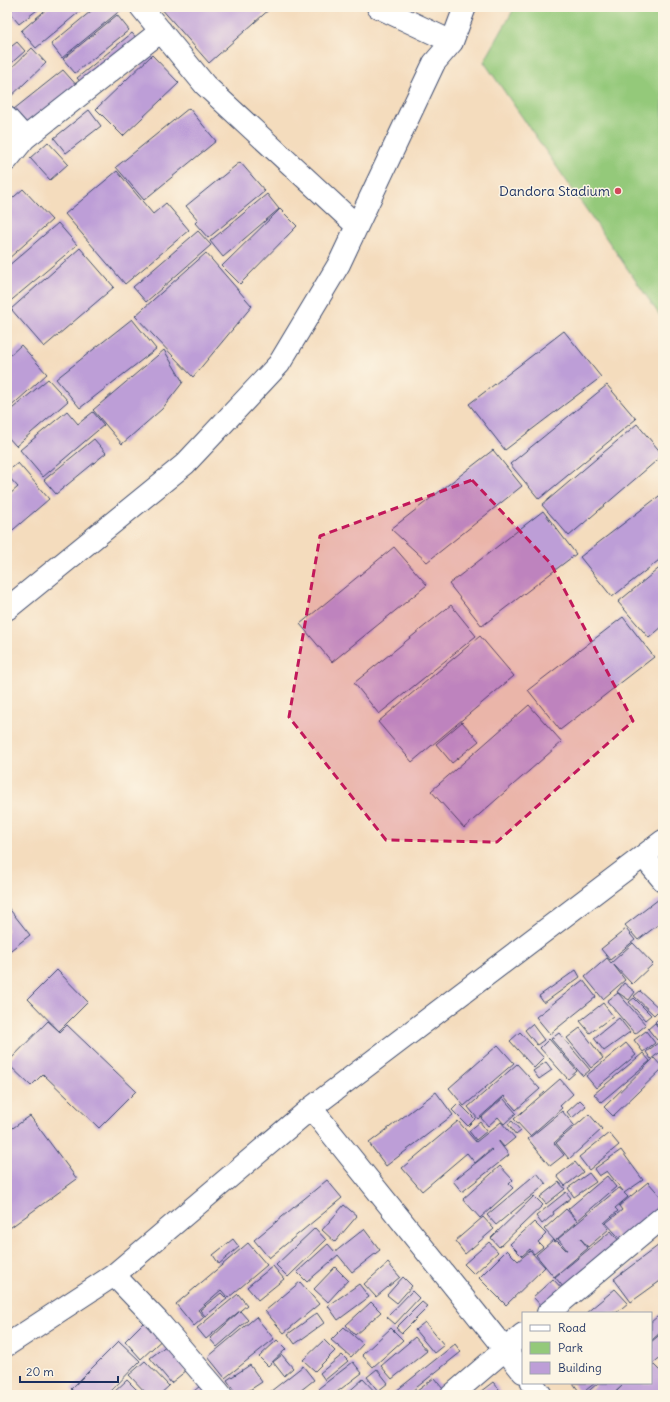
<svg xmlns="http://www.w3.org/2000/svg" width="670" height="1402" font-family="Delius,sans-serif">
<rect width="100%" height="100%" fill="#fcf5e5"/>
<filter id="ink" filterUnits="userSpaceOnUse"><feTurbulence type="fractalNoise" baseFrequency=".025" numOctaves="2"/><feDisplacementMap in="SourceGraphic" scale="8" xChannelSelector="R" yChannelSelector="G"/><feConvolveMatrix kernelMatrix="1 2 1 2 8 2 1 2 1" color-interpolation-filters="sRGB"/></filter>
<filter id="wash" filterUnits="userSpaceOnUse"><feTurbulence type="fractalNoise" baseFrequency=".012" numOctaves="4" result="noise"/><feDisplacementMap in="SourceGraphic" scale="16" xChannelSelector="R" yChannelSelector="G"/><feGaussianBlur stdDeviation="0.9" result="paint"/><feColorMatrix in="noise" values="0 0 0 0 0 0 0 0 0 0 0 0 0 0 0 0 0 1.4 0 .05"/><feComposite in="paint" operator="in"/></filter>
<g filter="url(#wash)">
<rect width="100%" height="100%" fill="#f4dcbd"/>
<path fill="#94c97a" stroke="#587c6c" d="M515 7H663V320L484 62Z"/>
<g id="blocks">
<path fill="#bd9ed7" d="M15 7H41L19 24 9 12Z
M49 7H85L36 48 21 31Z
M96 7H121L122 9 62 58 51 44Z
M160 7H272L209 63Z
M117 15 129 30 75 73 63 59Z
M132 33 139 41 84 86 77 78Z
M17 42 25 51 7 67V50Z
M32 48 46 63 7 100V72Z
M152 55 179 83 123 136 96 109Z
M63 70 79 88 23 134 9 113Z
M189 108 216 141 144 200 116 167Z
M89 110 101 126 66 153 54 138Z
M48 142 68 164 50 180 30 158Z
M240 162 265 191 208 238 195 223 198 220 186 206Z
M117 171 153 214 166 203 189 230 125 284 65 214Z
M23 189 52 220 7 260V203Z
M267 194 279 209 223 257 210 241Z
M280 209 297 226 240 284 222 266Z
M58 223 77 245 7 304V267Z
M198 231 211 245 146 302 133 287Z
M80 248 114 287 44 347 11 309Z
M206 253 252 306 193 377 135 316Z
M132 319 156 349 80 408 56 379Z
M564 331 601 377 505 450 469 404Z
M21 345 47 374 7 410V358Z
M164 350 183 382 162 409 122 444 93 410Z
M48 379 68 401 16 446 7 436V413Z
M607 385 636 419 539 499 510 464Z
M67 411 78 424 93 412 104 425 43 477 20 450Z
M637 424 663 455 569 536 542 505Z
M94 439 106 453 56 494 44 480Z
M493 450 522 486 427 562 391 529Z
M18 463 49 499 7 535V491L10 494 18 487 7 475V472Z
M663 493V557L612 597 580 557Z
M543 511 576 554 482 626 449 584Z
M394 547 427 585 332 662 300 624Z
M663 565V626L649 638 618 602Z
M451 605 476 636 379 714 354 683Z
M623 617 654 657 560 730 528 690Z
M480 636 514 676 412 762 378 722Z
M529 705 562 742 464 828 431 791Z
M462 722 479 741 452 763 436 744Z
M659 899 663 903V921L638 940 625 925Z
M7 906 30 935 7 953Z
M626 929 635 940 610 960 601 949Z
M633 943 653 964 632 984 613 964 625 980 603 999 585 977 607 958 611 963Z
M57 970 88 1002 59 1031 28 999Z
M576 970 580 977 544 1003 539 996Z
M583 980 596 997 550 1034 536 1017Z
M624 983 635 992 629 1000 617 992Z
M640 991 660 1009 654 1015 634 996Z
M618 993 646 1025 635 1034 607 1001Z
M634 998 651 1015 645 1020 629 1002Z
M603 1003 613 1016 590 1033 580 1021Z
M663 1014V1030L655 1022Z
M619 1018 630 1032 604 1051 594 1038Z
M48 1021 60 1032 67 1025 136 1091 99 1128 43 1074 31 1086 7 1063Z
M655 1023 663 1034V1036L657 1040 648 1029Z
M532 1024 544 1040 537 1045 525 1030Z
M580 1028 603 1058 591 1068 567 1038Z
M646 1031 655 1043 643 1052 634 1040Z
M520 1032 544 1058 534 1068 510 1041Z
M559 1033 590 1070 583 1076 551 1039Z
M549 1039 577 1071 568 1079 540 1048Z
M663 1039V1050L651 1059 646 1052Z
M626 1043 636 1055 596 1088 586 1076Z
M498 1045 514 1063 464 1106 449 1088Z
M643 1053 650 1061 601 1102 594 1094Z
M654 1058 663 1068 613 1116 604 1107Z
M546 1062 552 1070 539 1079 533 1071Z
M517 1064 540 1089 516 1110 504 1096 478 1119 468 1107Z
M560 1079 573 1094 560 1106 562 1108 530 1136 514 1119Z
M436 1092 453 1115 386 1166 369 1143Z
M503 1098 516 1113 504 1124 498 1117 488 1126 481 1118Z
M580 1100 586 1106 572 1118 567 1112Z
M459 1103 475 1119 468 1126 452 1110Z
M562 1111 574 1125 554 1143 564 1155 550 1166 528 1139Z
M589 1114 602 1129 569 1159 556 1143Z
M30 1116 77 1179 7 1230V1132Z
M458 1121 476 1142 501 1122 515 1138 504 1147 499 1141V1142L509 1155 462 1192 453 1181 492 1150 491 1149 475 1163 467 1153 422 1191 402 1168Z
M512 1121 521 1131 516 1135 508 1124Z
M480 1122 487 1131 476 1140 469 1131Z
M609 1133 619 1145 589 1170 579 1157Z
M621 1150 643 1180 624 1193 628 1197 615 1208 618 1211 604 1223 609 1229 588 1247 580 1238 588 1248 554 1277 536 1255 553 1240 555 1242 557 1241 566 1250H567L558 1239 619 1188 623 1191 607 1171 599 1176 594 1169Z
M575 1162 583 1172 565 1186 557 1176Z
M500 1166 513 1180 509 1184 513 1188 480 1218 463 1199Z
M537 1173 546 1184 496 1225 487 1215Z
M589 1173 596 1182 574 1197 568 1188Z
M607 1176 616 1187 577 1221 568 1209Z
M327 1180 342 1198 269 1258 254 1240Z
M559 1182 565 1189 546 1204 540 1197Z
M648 1182 663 1199V1210L624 1243 606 1223 622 1210 619 1206Z
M566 1192 571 1198 553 1212 554 1214 542 1224 536 1216Z
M534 1196 543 1205 499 1247 491 1238Z
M344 1205 357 1216 335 1242 322 1230Z
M566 1209 577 1221 555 1241 544 1229Z
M483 1217 494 1229 465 1254 455 1241Z
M534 1222 546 1234 538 1242 543 1247 534 1254 530 1249 522 1256 510 1244Z
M315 1228 326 1240 288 1277 276 1265Z
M364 1229 380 1250 352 1272 338 1255 307 1282 297 1272 328 1244 335 1252Z
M611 1231 624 1247 568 1293 555 1277Z
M233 1239 239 1247 219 1264 213 1255Z
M489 1242 498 1252 474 1274 464 1264Z
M663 1242V1279L631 1302 614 1279Z
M248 1243 267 1265 228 1298 221 1290 198 1310 204 1317 194 1326 176 1304Z
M507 1250 518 1261 530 1251 545 1267 506 1305 479 1278Z
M388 1263 400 1277 376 1297 364 1284Z
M273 1266 284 1279 258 1300 247 1287Z
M335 1267 348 1280 328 1302 314 1289Z
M403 1277 412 1286 397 1303 387 1295Z
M553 1279 566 1293 546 1311 533 1297Z
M300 1282 319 1304 284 1333 265 1311Z
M359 1284 369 1297 338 1320 328 1306Z
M615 1289 628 1303 616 1313H586Z
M412 1291 419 1298 395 1324 387 1317Z
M221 1293 227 1299 205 1316 200 1310Z
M238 1294 247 1305 206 1339 197 1328Z
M371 1302 381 1312 355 1335 346 1325Z
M422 1302 428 1307 402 1333 396 1328Z
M240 1311 248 1320 217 1347 210 1339Z
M663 1312V1330L651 1341V1322Z
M317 1313 324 1323 295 1344 288 1334Z
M149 1317 167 1335 141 1359 125 1341Z
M256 1317 274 1339 225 1378 208 1357Z
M425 1322 444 1345 434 1353 415 1330Z
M344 1327 363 1344 351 1357 331 1340Z
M391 1328 403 1340 373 1367 362 1355Z
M663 1332V1355L651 1365V1342Z
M415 1337 427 1351 392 1379 381 1366Z
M277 1340 286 1349 268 1366 259 1357Z
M324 1340 335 1351 315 1371 303 1360Z
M119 1341 140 1361 110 1392 112 1395H77L71 1389Z
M455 1344 461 1352 407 1395H391Z
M167 1345 187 1370 171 1383 150 1358Z
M282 1355 293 1368 284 1376 273 1362Z
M342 1355 348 1361 325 1380 320 1373Z
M145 1361 169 1386 159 1395H148L129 1375Z
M353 1362 362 1373 333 1395H325L319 1388Z
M250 1365 262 1382 242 1395H237L227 1380Z
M654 1365 661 1372V1371L663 1373V1395H613L622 1386 612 1395H584L598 1383H651V1367Z
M303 1366 314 1380 300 1391 303 1395H266Z
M377 1369 388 1383 378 1391 367 1377Z
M434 1378 447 1394 412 1395Z
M363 1379 378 1395H345Z
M127 1380 142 1395H116L113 1393Z
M205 1382 216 1395H189Z
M493 1382 504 1395H476Z
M573 1383H595L581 1394Z"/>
</g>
</g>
<g filter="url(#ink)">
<use href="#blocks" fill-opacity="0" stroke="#3c496c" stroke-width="1"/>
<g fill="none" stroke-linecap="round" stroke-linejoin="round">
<g stroke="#3c496c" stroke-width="24">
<path id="minor" d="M141 7 205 85 357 226
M378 7 452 42
M7 118 25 138
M7 160 25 138 161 31
M7 609 185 464 279 364 339 264 434 63 452 42 465 7
M644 857 663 880
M311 1108 523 1372
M114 1275 157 1320 221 1395
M548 1313 663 1217
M7 1345 114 1275 311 1108 663 841
M532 1383 541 1395
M452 1395 523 1334"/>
</g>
<use href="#minor" stroke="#fff" stroke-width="22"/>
</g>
</g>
<path fill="#c2185b" fill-opacity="0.2" stroke="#c2185b" stroke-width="3" stroke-dasharray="8 5" stroke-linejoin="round" d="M472 480 551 564 633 721 497 842 386 840 289 717 320 536Z"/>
<circle fill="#d1495b" stroke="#fcf5e5" stroke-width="1.5" cx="618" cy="191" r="4"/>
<g text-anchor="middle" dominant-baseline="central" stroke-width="3" stroke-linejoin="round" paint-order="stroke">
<g font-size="14" fill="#1b2f5e" stroke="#fcf5e5" text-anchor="end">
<text x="610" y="191">Dandora Stadium</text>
</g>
</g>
<rect width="670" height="1402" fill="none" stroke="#fcf5e5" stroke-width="24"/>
<rect x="522" y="1312" width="130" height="72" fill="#fcf5e5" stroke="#a2a6af"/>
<rect x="530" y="1325" width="20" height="6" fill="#ffffff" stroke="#a2a6af"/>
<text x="558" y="1332" font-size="12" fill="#1b2f5e">Road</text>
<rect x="530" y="1342" width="20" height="12" fill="#94c97a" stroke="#a2a6af"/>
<text x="558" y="1352" font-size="12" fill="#1b2f5e">Park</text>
<rect x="530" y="1362" width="20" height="12" fill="#bd9ed7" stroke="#a2a6af"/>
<text x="558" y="1372" font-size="12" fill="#1b2f5e">Building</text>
<path d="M20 1376v6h98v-6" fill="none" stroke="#1b2f5e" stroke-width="2"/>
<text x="26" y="1376" font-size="12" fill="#1b2f5e" stroke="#fcf5e5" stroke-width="3" paint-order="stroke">20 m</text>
</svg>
